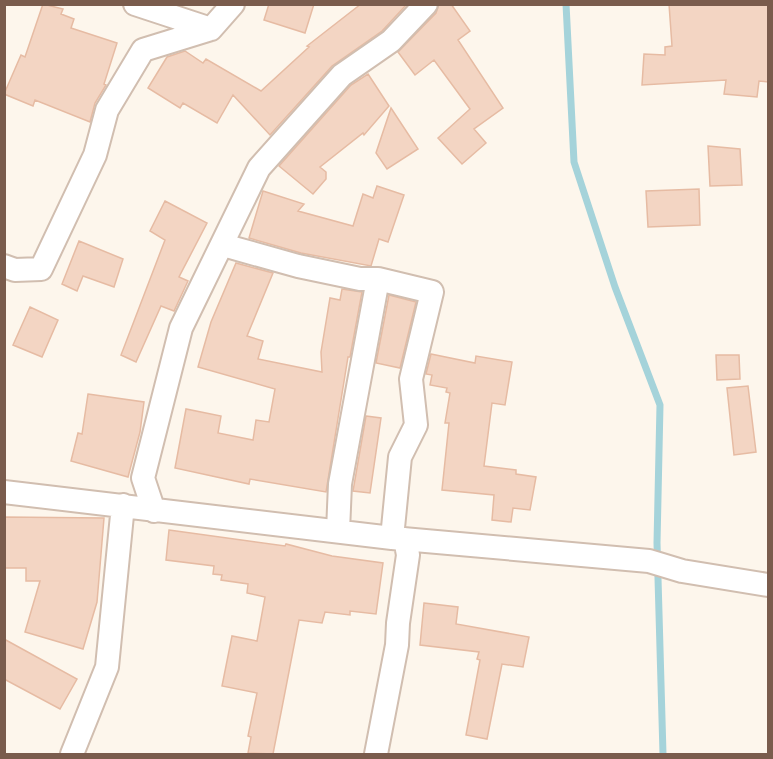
<svg xmlns="http://www.w3.org/2000/svg" width="773" height="759" font-family="Figtree,sans-serif">
<rect width="100%" height="100%" fill="#fdf6ec"/>
<g fill="none" stroke-linecap="round" stroke-linejoin="round">
<path stroke="#a5d3da" stroke-width="7" d="M566 4 574 162 615 287 660 405 657 543 663 754"/>
</g>
<path fill="#f3d5c3" stroke="#e6bba3" stroke-width="1.5" d="M43 4 63 9 61 14 74 19 71 28 117 43 104 84 106 85 95 103 90 122 35 100 33 106 4 94 21 55 25 57Z
M269 4H314L305 33 264 20Z
M361 4H407L382 31 332 66 270 135 233 95 217 123 183 103 180 108 148 88 167 57 185 51 203 63 206 59 261 91 309 47 307 46Z
M439 4H451L470 31 458 40 503 108 474 129 486 143 462 164 438 138 470 109 434 60 415 75 398 52 436 13Z
M669 4H768V82L759 81 757 97 724 94 726 80 642 85 644 54 665 55V47L672 46Z
M368 74 389 106 364 135 363 133 320 167 326 172V179L313 194 279 166 351 85Z
M391 108 418 149 387 169 376 153Z
M708 146 740 149 742 185 710 186Z
M377 186 404 195 388 242 379 239 371 266 301 253 249 238 263 191 304 204 298 211 353 226 363 194 373 198Z
M699 189 700 225 648 227 646 191Z
M165 201 207 223 179 277 188 281 174 311 161 306 136 362 121 355 165 240 150 231Z
M79 241 123 259 114 287 83 276 77 291 62 284Z
M236 263 273 273 247 336 263 341 258 359 322 372 321 352 330 298 340 300 342 289 362 292 350 357H348L326 492 250 479 249 484 175 468 186 409 221 416 218 433 253 440 256 420 269 422 275 389 198 367 211 322Z
M389 295 416 302 400 368 376 363Z
M30 307 58 320 42 357 13 345Z
M431 354 475 363 476 356 512 362 505 405 492 403 484 466 516 470V474L536 477 530 510 513 508 511 522 492 520 494 495 442 490 449 423H445L450 393 446 392 447 388 430 385 432 375 426 374Z
M716 355H739L740 379 717 380Z
M748 386 756 452 734 455 727 388Z
M88 394 144 402 140 432 128 477 71 461 78 433 82 434Z
M366 416 381 418 370 493 353 491Z
M4 517 104 518 97 602 83 649 25 632 40 581H26V568H4Z
M169 530 285 546 286 544 332 556 383 563 376 614 350 611V615L325 612 322 623 299 620 273 754 248 753 251 737 248 736 257 693 222 686 232 636 257 641 265 597 247 593 248 584 221 580 222 575 213 574 214 566 166 560Z
M424 603 458 607 456 624 529 637 523 667 502 664 487 739 466 735 480 660 477 659 479 652 420 645Z
M4 639 77 679 60 709 4 679Z"/>
<g fill="none" stroke-linecap="round" stroke-linejoin="round">
<g stroke="#d1beb0" stroke-width="26">
<path id="minor" d="M135 4 211 29 233 4
M223 245 298 266 360 279H378L432 292 411 379 416 425 400 457 392 538
M4 266 15 270 41 269 95 155 107 110 143 50 211 29
M4 492 392 538 649 561 682 571 768 585
M154 511 143 478 181 328 259 168 342 75 391 41 426 4
M338 531 340 484 378 279
M72 754 107 667 123 505
M376 754 397 645 398 623 408 555 405 539"/>
</g>
<use href="#minor" stroke="#fff" stroke-width="22"/>
</g>
<rect width="773" height="759" fill="none" stroke="#7a5c4d" stroke-width="12"/>
</svg>
